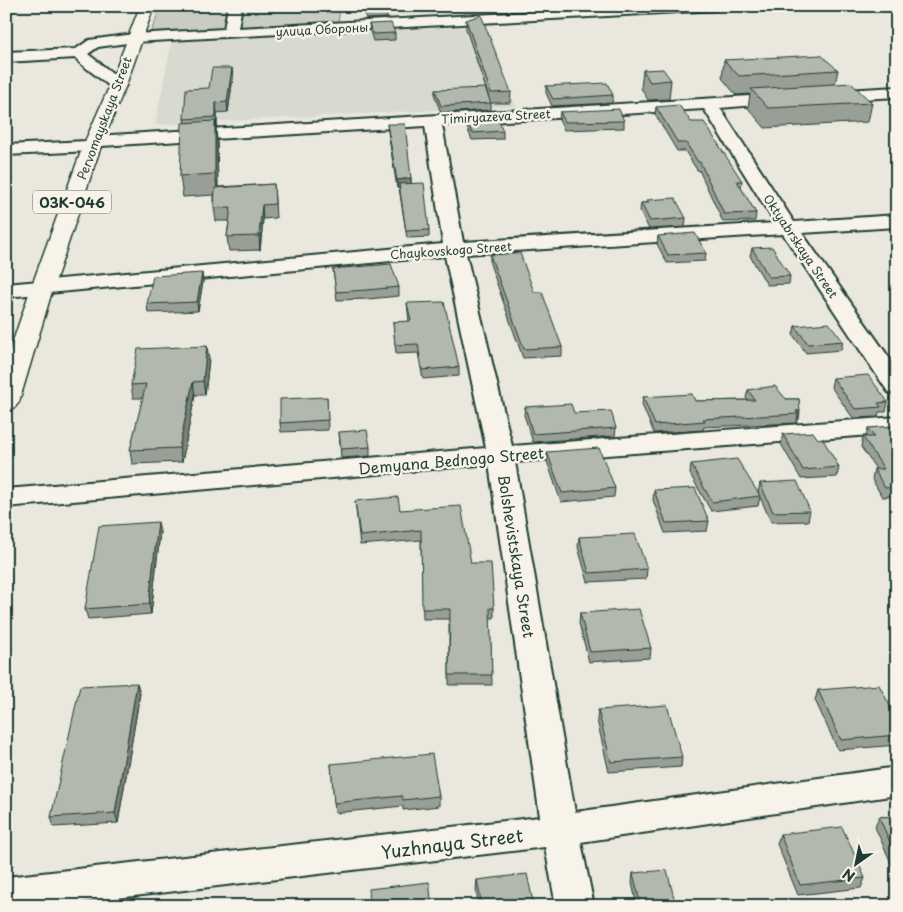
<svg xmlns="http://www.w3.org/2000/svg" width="903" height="912" font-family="'Playpen Sans',sans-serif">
<rect width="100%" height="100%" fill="#eae8dd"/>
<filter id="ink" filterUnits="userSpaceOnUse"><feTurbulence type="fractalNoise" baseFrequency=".02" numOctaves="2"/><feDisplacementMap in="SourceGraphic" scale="10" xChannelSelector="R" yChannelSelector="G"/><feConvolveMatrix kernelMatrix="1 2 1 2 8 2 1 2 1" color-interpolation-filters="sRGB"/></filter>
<g filter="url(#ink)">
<path fill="#d9dacf" d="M365 6H579L366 16Z
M483 26 516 106 155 125 172 40Z"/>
<path fill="#c8ccc1" stroke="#74847a" d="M161 6H340L338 25 151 32Z"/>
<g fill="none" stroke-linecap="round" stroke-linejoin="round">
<g stroke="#1f3d34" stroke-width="4">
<path id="street" d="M228 6H242L238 28 636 6H723L716 10 134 42 98 47 88 54 124 82 126 85 124 88H112L80 63 76 58 6 62V52L76 49 89 40 134 34 224 29Z
M897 87V97L828 101 822 99 820 96 822 93 828 91Z
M784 94 790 96 792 99 790 102 720 108 794 222 897 215V227L802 233 897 369V394L888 392 783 234 466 254 512 446 897 417V433L515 462 575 812 897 767V795L581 842 594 906H556L545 847 50 906H6V877L540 817 489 464 6 507V489L486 448 445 256 6 297V284L443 244 425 126 101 146 98 150 92 151 6 155V145L86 141 89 137 95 136ZM704 109 775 223 463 242 442 125Z"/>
</g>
<g stroke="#1f3d34" stroke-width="3">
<path id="primary" d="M140 6H154L126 85 101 146 53 288 19 402 15 407 6 410V362L31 288 83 146 110 85Z"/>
</g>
<use href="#street" fill="#f7f3e8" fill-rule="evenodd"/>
<use href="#primary" fill="#f7f3e8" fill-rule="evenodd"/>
</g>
<path fill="#999e96" stroke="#1f3d34" d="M17 6H57L17 8Z
M362 6H385L387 12V18L366 19Z
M466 20 511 92 510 103H491V110L441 113 435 97V90L489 98 466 29Z
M369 24 395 33V40L373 41 370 31Z
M724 60 838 70 835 84 872 103 868 122 765 128 748 108 750 94 736 95 722 78Z
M643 70 671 80 669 99 648 100 641 88Z
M233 77 228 112 217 113V127H216L217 141 218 187 274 184 276 218 263 219 260 250 229 251 227 237 229 221H216L214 208V195L183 197 180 176 185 123 184 119 209 88Z
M546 86 613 95 612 103 552 106 546 93Z
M656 107 691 122 742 181 741 188 756 213 755 221 723 222 699 170H697L685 151H677L655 114Z
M560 112 624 121V128L564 130 559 120Z
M466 118 503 131V139L472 140 466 125Z
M387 124 411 178V184L429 230V237L407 238 399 188H397L388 132Z
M647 200 686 218 685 227 649 229 640 211 641 203H647Z
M658 236 706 253 705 261 667 263 657 244Z
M752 248 790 276 789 284 767 285 750 256Z
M490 255 534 292 562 347V356L523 358 490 264Z
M333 269 399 287V296L368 299 337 300Z
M203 281 198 311 148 313 147 304Z
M407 303 459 367V376L423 379 418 353 396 354 393 322H409L408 312Z
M795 326 843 341 841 350 806 353 793 335Z
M209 359 205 395H195L182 462 132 464 130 450 143 398H133L131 385Z
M833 378 888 402 886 412H879L878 417 853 418 831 387Z
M748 390 786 399H799V419L797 420 796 423 704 427 703 430 654 433 642 405 643 397 695 401 748 400 746 398Z
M327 397 328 430 281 432 280 423Z
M525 407 616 428 615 436 533 442 524 415Z
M868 428 897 431V496L882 497 872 479 874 469H876L861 447 863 437H866Z
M339 432 370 447V456L341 458Z
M783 434 839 467 837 477 801 479 781 444Z
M547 452 615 488 614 497 561 502 547 461Z
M691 464 758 493 760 483 810 511 808 521 771 522 760 497 758 506 711 511 690 474Z
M654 490 709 521 707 531 665 533 653 500Z
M355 501 400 510 471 563 494 608V618H490L492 685H449V619H423L421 540 360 545Z
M160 532 151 614 88 619 85 609Z
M579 537 647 569 646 579 588 582 578 547Z
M580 613 651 648 650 658 589 662 579 623Z
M137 683 140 693 118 823 54 827 51 817Z
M818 690 897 719V745L838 750 815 700Z
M598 710 682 757 681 767 609 772 597 720Z
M331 764 439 796V806L403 810V806L335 813Z
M897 816V876L875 827 879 817Z
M780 834 865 878 861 888 798 895 777 844Z
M633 873 676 906H637L632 883Z
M477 880 534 906H479L476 890Z"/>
<path fill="#7d817a" stroke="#1f3d34" d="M232 68 233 77 228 112 227 102Z
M216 103 217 113V127L216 117Z
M215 121 217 141 218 195 215 174Z
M411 178V186L397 188V180Z
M262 205 263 219 260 250 259 236Z
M202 273 203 281 198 311 197 302Z
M207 346 209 359 205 395 203 381Z
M193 382 195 395 182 462 179 448Z
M796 411H800L799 419 797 420 798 414Z
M158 522 160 532 151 614 149 604Z
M137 683 140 693 118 823 115 813Z"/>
<path fill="#b2b8ae" stroke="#1f3d34" d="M363 6H385L387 12 366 13Z
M481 15 511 92 491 93 466 20Z
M391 23 395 33 373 34 369 24Z
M821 55 838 70 739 76 724 60Z
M212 68H232L227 102 216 103V117L184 119 186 89 209 88Z
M663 69 671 80 650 82 643 70Z
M607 83 613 95 553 99 546 86Z
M851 83 872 103 768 108 751 89Z
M485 88 491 103 441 106 435 90Z
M679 105 691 122H704L742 181H737L756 213 724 214 700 162H698L686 143H678L656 107Z
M619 109 624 121 565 122 560 112Z
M497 116 503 131 472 133 466 118Z
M215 121V174L180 176 182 123Z
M387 124H405L411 178 397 180Z
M424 183 429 230 406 231 399 184Z
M274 184 275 204 262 205 259 236 227 237 231 207 214 208 215 188Z
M675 198 686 218 650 221 641 203H649L647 200Z
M695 233 706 253 668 255 658 236Z
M772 247 790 276 769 277 752 248Z
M520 253 534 292H542L562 347 524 349 490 255Z
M391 264 399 287 367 290 336 292 333 269Z
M202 273 197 302 147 304 153 276Z
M444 302 459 367 422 370 418 344 395 345 393 322 411 321 407 303Z
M829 323 843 341 808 344 795 326Z
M207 346 203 381 193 382 179 448 130 450 146 384 131 385 138 349Z
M868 375 888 402 878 403 881 407 855 409 833 378Z
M775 386 786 399H799L800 411H796L798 414 703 419 705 421 655 425 643 397 692 394 695 401 755 400 748 390Z
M327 397 328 420 280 423V399Z
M571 404 574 413 611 411 616 428 533 434 525 407Z
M893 426 897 431V487L885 488 874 469H884L863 437H874L868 428Z
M367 430 370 447 341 449 339 432Z
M813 432 818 439 822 438 839 467 803 470 783 434Z
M599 448 615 488 562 493 547 452Z
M737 459 760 496 712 502 691 464Z
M797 481 810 511 773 512 760 483Z
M695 488 709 521 666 523 654 490Z
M398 497 400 510 461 506 471 563H491L494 608H490L492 675H449L450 609H422L421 530 360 536 355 501Z
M158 522 149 604 85 609 99 526Z
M635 534 647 569 589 573 579 537Z
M639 609 651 648 590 652 580 613Z
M137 683 115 813 51 817 80 686Z
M879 685 897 719V735L841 740 818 690Z
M667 705 682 757 611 762 598 710Z
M432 754 439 796 403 800 402 796 334 803 331 764Z
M897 816V858L879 817Z
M842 827 865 878 800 885 780 834Z
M667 870 676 906H641L633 873Z
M527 874 534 906H482L477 880Z
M429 882 432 906H370L369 889Z"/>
</g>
<g text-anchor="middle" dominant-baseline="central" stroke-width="5" stroke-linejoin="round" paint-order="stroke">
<g font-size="12" fill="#1f3d34" stroke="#f7f3e8">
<text transform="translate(322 29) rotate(-3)">улица Обороны</text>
<text transform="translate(496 116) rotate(-3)">Timiryazeva Street</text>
<text transform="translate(104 118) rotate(-69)">Pervomayskaya Street</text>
<text transform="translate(801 246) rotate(56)">Oktyabrskaya Street</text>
<text transform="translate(451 250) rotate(-4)">Chaykovskogo Street</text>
</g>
<rect fill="#f7f3e8" stroke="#60746a" stroke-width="1" x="33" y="190.5" width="78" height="23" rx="4"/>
<g font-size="14" font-weight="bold" fill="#1f3d34">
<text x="72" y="202">03К-046</text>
</g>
<g font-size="15" fill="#1f3d34" stroke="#f7f3e8">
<text transform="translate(451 460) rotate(-5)">Demyana Bednogo Street</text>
<text transform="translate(517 556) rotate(81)">Bolshevistskaya Street</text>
</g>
<g font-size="18" fill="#1f3d34" stroke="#f7f3e8">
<text transform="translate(452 843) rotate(-7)">Yuzhnaya Street</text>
</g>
</g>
<rect width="903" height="912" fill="none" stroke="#f7f3e8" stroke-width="25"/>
<rect x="12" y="12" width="878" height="887" fill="none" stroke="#1f3d34" stroke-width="2" filter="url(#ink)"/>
<g transform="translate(856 864) rotate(213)" stroke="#f7f3e8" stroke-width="4" paint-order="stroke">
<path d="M0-4L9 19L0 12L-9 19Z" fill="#1f3d34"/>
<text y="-8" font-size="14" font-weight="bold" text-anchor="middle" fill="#1f3d34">N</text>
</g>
</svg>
